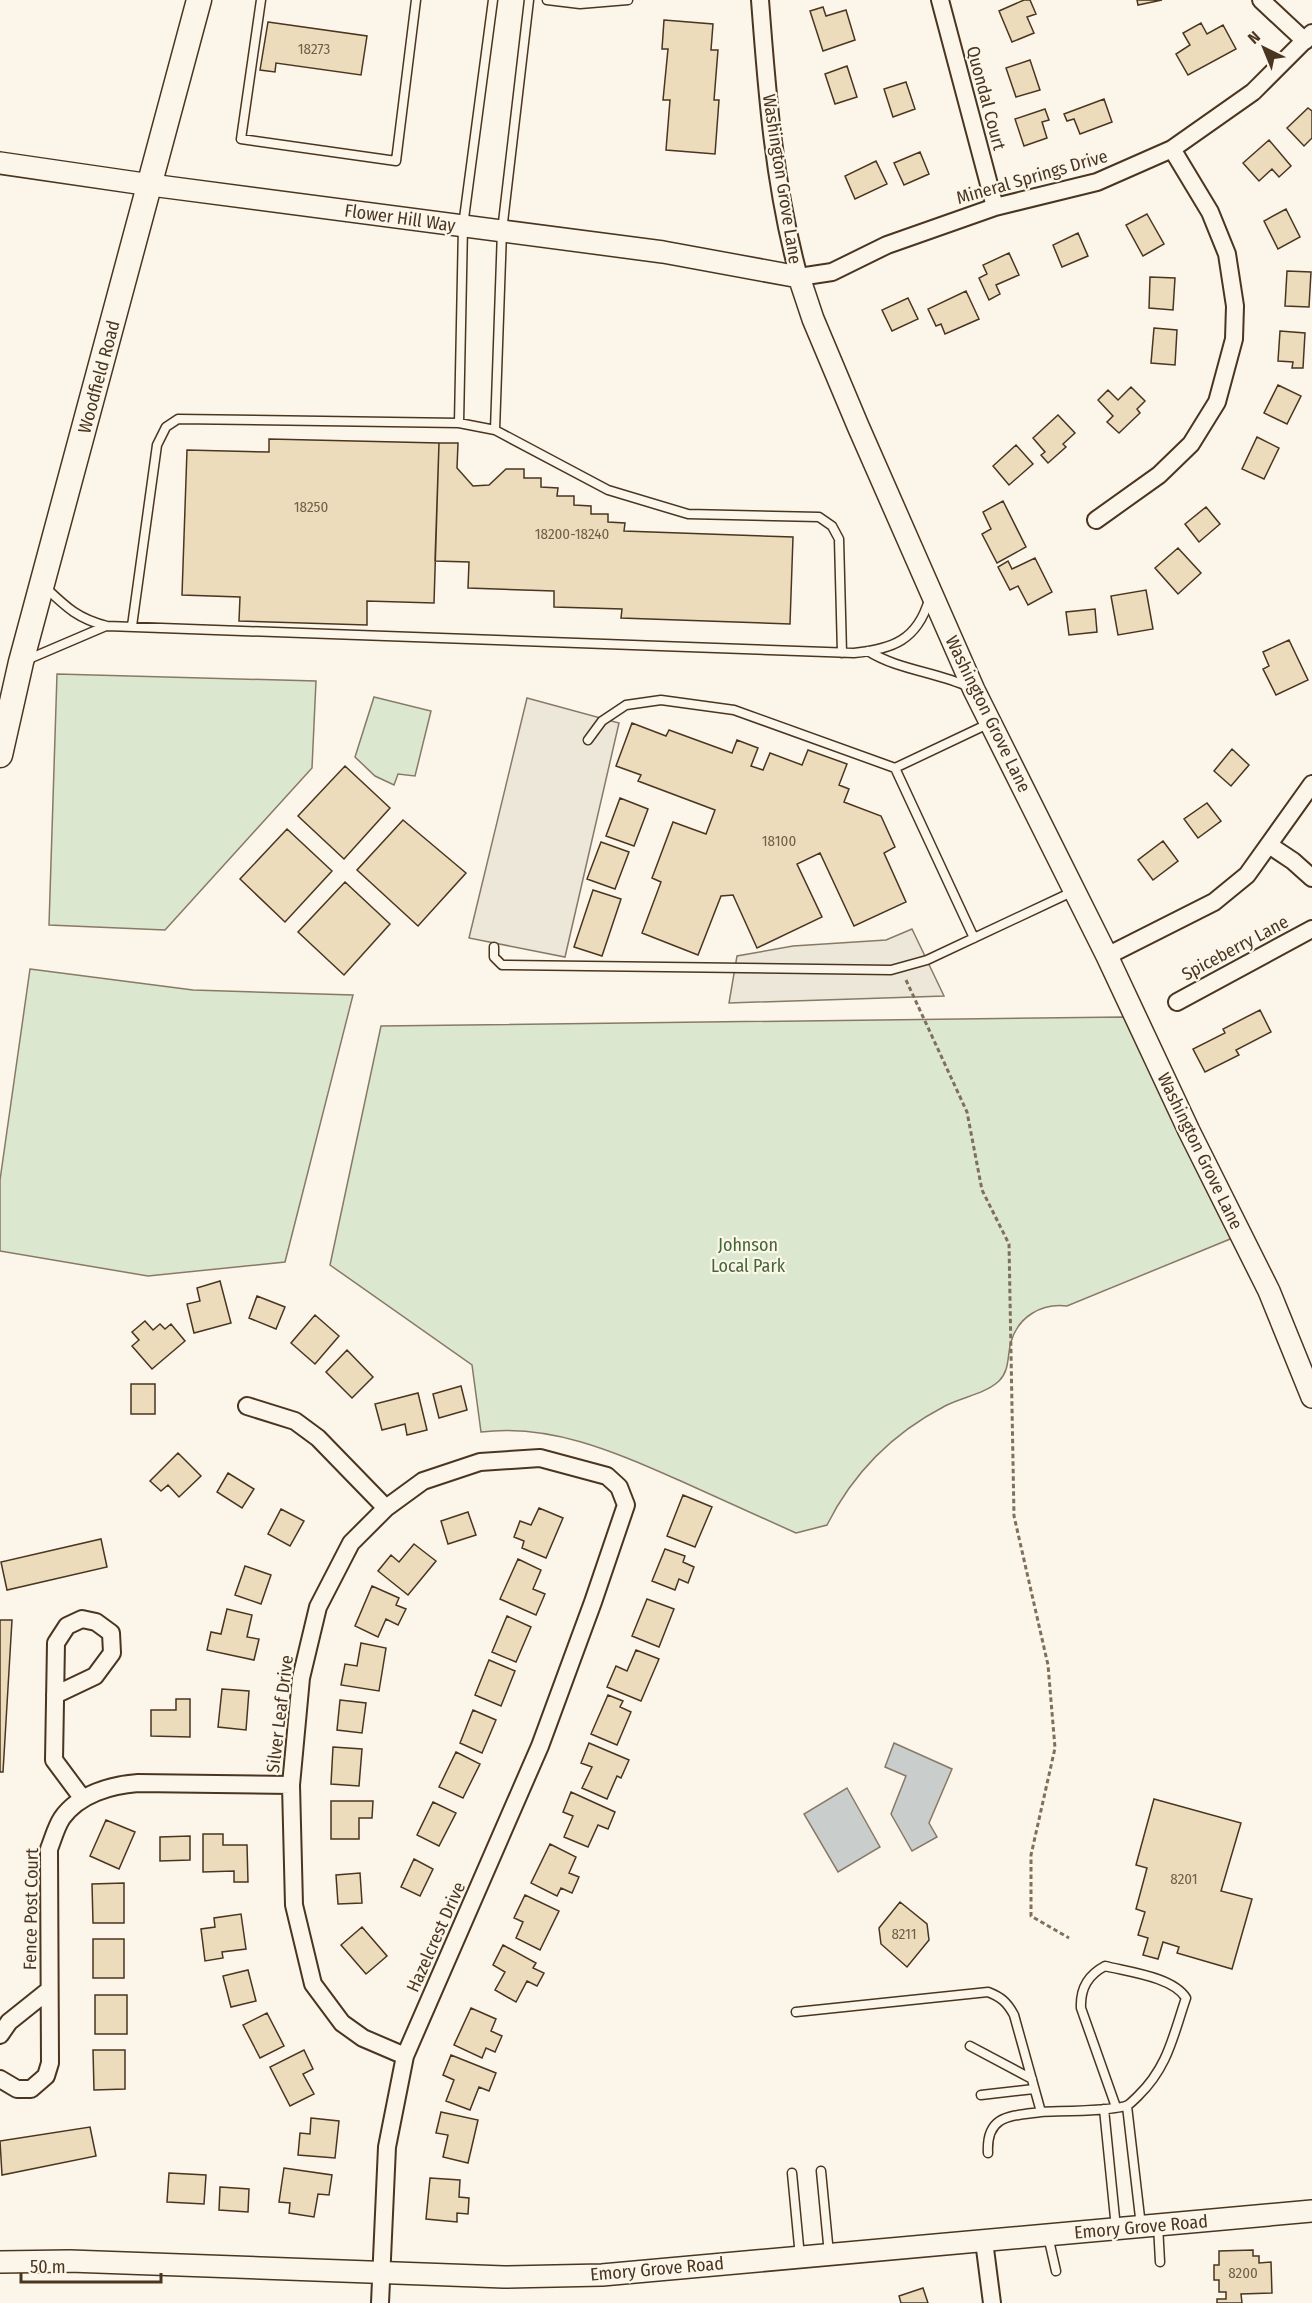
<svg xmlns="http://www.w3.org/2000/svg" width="1312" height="2303" font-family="'Fira Sans Condensed',sans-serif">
<rect width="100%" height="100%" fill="#fbf6e9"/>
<path fill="#dce7d0" stroke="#887966" stroke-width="1.5" d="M57 674 316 681 312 768 165 930 49 925Z
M374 697 431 711 415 776 398 774 394 785 375 776 355 757Z
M30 969 193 990 353 995 285 1262 148 1276 0 1251V1180Z
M1124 1017 1235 1237 1067 1306C1041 1303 1018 1317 1011 1342 1007 1356 1010 1370 999 1381 985 1394 962 1397 945 1406 893 1433 853 1473 827 1525L796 1533C758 1516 720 1499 683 1482 619 1454 553 1423 481 1432L472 1365 330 1265 381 1026Z"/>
<path fill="#ede7d9" stroke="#887966" stroke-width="1.5" d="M527 698 619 723 565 957 469 938Z
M912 929 944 996 729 1003 737 956 793 946 886 940Z"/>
<path fill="#c9cecd" stroke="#887966" stroke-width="1.5" d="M894 1743 952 1769 929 1823 937 1837 912 1851 891 1814 906 1776 885 1767Z
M847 1788 880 1847 838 1872 804 1814Z"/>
<path fill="#ecdcbc" stroke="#4a3520" stroke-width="1.5" d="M1024 0H1030L1036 14 1027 17 1034 33 1012 42 999 11Z
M1137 0H1162L1138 5Z
M823 7 826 16 846 10 855 40 823 51 810 11Z
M664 20 713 24 711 50H718L714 100H719L715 154 666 150 670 100H663L668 49H662Z
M268 22 367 36 361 75 276 63 275 72 260 70Z
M1201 23 1207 34 1223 25 1236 49 1188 75 1176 54 1190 45 1183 33Z
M1030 60 1040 90 1016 97 1006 68Z
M847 66 857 97 835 104 825 74Z
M906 82 915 109 893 117 884 89Z
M1104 99 1112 122 1080 134 1074 119 1067 121 1064 114Z
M1308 108 1312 111V138L1304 146 1287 128Z
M1045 109 1049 120 1042 122 1047 138 1024 146 1015 119Z
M1269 140 1291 166 1279 177 1272 169 1259 181 1243 163Z
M920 152 929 174 904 185 894 163Z
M876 161 887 184 855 199 845 176Z
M1286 209 1300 237 1278 249 1264 221Z
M1147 214 1164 244 1143 256 1126 225Z
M1078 233 1088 256 1062 267 1053 245Z
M1009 253 1019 275 996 285 1000 294 989 300 979 278 987 274 983 265Z
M1287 271 1311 272 1309 307 1285 306Z
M1150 277 1175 278 1173 310 1149 308Z
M966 291 979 319 945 334 941 324 936 326 928 309Z
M908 298 918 319 892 331 882 310Z
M1154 328 1177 330 1175 365 1151 363Z
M1280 331 1305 333 1303 368H1292L1293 362 1278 361Z
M1278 385 1301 396 1287 424 1264 413Z
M1131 387 1145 401 1137 409 1140 413 1119 433 1107 422 1113 416 1098 400 1108 390 1118 400Z
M1058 415 1075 433 1063 444 1066 447 1048 463 1041 455 1045 452 1033 438Z
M1257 437 1279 448 1264 479 1242 469Z
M269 439 439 443 434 603 367 601V625L239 621 240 597 182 595 187 450 269 452Z
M439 443H458L457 468 473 486 489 485 506 469H524V478H541V487L558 488 557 496H574V505L591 506V514H608V522L625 523 624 531 793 537 790 624 621 618 622 609 554 607V591L468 588 469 562 435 561Z
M1016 445 1033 464 1009 485 993 466Z
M1003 501 1026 547 997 563 982 534 991 529 983 512Z
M1206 507 1220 524 1199 542 1185 524Z
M1178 548 1201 573 1178 594 1155 568Z
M1035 558 1052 592 1028 605 1018 586 1010 590 998 567 1008 561 1012 569Z
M1146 590 1153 629 1118 635 1111 596Z
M1095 609 1097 632 1069 635 1066 612Z
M1289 640 1308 680 1276 695 1263 669 1269 666 1263 652Z
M632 723 666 736 669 730 732 753 737 740 758 748 751 766 763 770 770 753 802 765 808 750 847 764 839 785 849 789 844 802 881 816 895 847 884 853 906 902 854 926 820 853 797 864 822 917 757 948 733 895 721 896 698 955 642 933 661 882 652 878 673 822 706 834 715 810 638 781 641 775 616 766Z
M1232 749 1249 765 1231 786 1214 771Z
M345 766 390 808 344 859 298 816Z
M620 798 648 809 634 846 606 836Z
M1207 803 1221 821 1198 838 1184 819Z
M403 820 466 873 418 926 357 870Z
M287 829 332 871 285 922 240 879Z
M1163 841 1178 861 1153 880 1138 860Z
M601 842 629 852 615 889 587 879Z
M345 882 390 924 344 975 298 932Z
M593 890 621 899 602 956 574 947Z
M1260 1010 1271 1032 1236 1050 1239 1055 1205 1072 1193 1049 1225 1033 1223 1029Z
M220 1281 231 1323 194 1333 187 1304 200 1301 197 1288Z
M257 1296 285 1307 276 1329 249 1318Z
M315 1315 339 1336 315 1364 291 1343Z
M145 1321 153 1330 160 1324 165 1329 171 1324 185 1341 152 1369 132 1346 139 1340 132 1332Z
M347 1350 373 1377 352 1398 326 1372Z
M131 1384H155V1414H131Z
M461 1386 467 1410 439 1418 433 1394Z
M418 1393 427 1430 407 1435 405 1424 382 1430 375 1404Z
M178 1453 201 1476 179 1497 168 1485 161 1491 150 1481Z
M228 1473 254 1489 242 1508 217 1492Z
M683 1495 712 1507 695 1547 667 1536Z
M539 1508 563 1518 546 1558 522 1548 524 1541 514 1537 520 1521 531 1525Z
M281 1509 304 1521 290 1546 268 1534Z
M468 1512 476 1535 448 1544 441 1521Z
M101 1539 107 1567 7 1590 1 1562Z
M414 1544 436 1561 408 1595 378 1571 391 1555 399 1562Z
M665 1549 685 1556 683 1562 694 1567 688 1583 679 1579 675 1590 652 1581Z
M518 1559 541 1570 533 1589 545 1594 536 1615 500 1599Z
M245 1566 271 1575 261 1604 235 1595Z
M372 1586 399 1598 396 1605 406 1609 398 1625 386 1619 378 1637 355 1626Z
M647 1599 674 1609 659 1647 632 1636Z
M227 1609 252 1615 247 1637 259 1639 254 1660 207 1650 211 1632 221 1634Z
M507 1616 531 1627 516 1662 492 1652Z
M0 1620H12L3 1772H0Z
M361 1643 386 1648 379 1691 341 1685 345 1664 357 1666Z
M636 1650 659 1659 641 1701 607 1687 616 1666 627 1671Z
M489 1660 515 1671 501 1706 475 1695Z
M222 1689 249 1691 246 1730 218 1727Z
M608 1695 623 1701 620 1707 631 1712 617 1745 591 1734Z
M176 1699H190V1737L151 1736V1710H176Z
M340 1700 366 1703 362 1733 337 1730Z
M473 1710 496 1720 482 1753 460 1743Z
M589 1743 629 1760 621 1778 617 1776 607 1799 582 1788 592 1767 581 1763Z
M333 1747 362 1749 359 1786 331 1784Z
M456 1752 480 1764 463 1798 439 1787Z
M571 1792 615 1812 608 1829 598 1825 588 1847 564 1837 573 1816 563 1812Z
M1154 1799 1241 1823 1221 1891 1252 1899 1232 1969 1177 1953 1179 1947 1163 1942 1158 1959 1143 1955 1148 1938 1138 1935 1145 1912 1136 1909 1147 1868 1136 1865Z
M331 1801H373L372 1818H359V1839H331Z
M433 1802 456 1813 439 1846 417 1835Z
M106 1820 135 1832 119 1869 90 1856Z
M203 1834H223V1845H247L248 1882H234V1871L203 1872Z
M190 1836V1860L160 1861V1837Z
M550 1844 576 1857 569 1873 579 1877 572 1893 561 1888 557 1896 531 1883Z
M414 1859 433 1869 420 1896 401 1887Z
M360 1873 362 1903 338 1904 336 1875Z
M124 1883V1923H93L92 1884Z
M525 1895 559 1911 540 1950 516 1938 523 1922 514 1918Z
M900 1902 927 1924 929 1940 907 1967 881 1944 879 1928Z
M241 1914 246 1949 222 1952 223 1958 205 1961 201 1929 215 1927 214 1918Z
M362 1927 387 1956 366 1974 341 1945Z
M93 1939H124V1978H93Z
M503 1945 536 1963 533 1968 544 1973 537 1986 527 1981 516 2002 495 1990 505 1972 493 1965Z
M248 1970 256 2001 231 2007 223 1976Z
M95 1995H127V2034H95Z
M471 2008 496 2019 491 2031 502 2036 495 2052 486 2048 482 2058 454 2045Z
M267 2013 284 2046 260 2058 243 2025Z
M93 2050H125V2089L94 2090Z
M304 2050 313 2069 303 2074 314 2094 290 2106 270 2067Z
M451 2055 496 2073 489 2091 479 2087 470 2110 446 2101 454 2080 443 2075Z
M441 2112 478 2120 468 2163 443 2157 448 2135 436 2133Z
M311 2118 339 2121 335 2158 298 2155 300 2133 310 2134Z
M90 2127 96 2156 2 2175 0 2141Z
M284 2168 332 2175 329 2195 318 2194 314 2217 289 2213 290 2203 279 2202Z
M169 2173 206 2175 204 2204 167 2202Z
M430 2178 460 2180 459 2197 469 2198 468 2214 457 2213V2222L426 2219Z
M220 2187 249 2189 248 2212 219 2210Z
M1253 2250V2256H1259V2263L1271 2262 1272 2293 1241 2294 1242 2303H1217V2299H1226V2292H1219V2280H1214V2265H1219V2251Z
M923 2288 928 2303H901L899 2296Z"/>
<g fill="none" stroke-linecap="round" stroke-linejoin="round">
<g stroke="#4a3520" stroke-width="11">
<path id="service" d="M261 0 241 139 396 161 416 0
M547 0 580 4 628 0
M459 423 463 226 493 0
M495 430 502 231 529 0
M45 587C66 607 78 619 107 626L854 653C893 649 917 640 929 600
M132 626 157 445 166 427 178 419 459 423 495 430 608 490 688 514 819 517 832 526 839 539 842 653
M868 651C898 670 937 672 969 687
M24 661 106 626
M588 740 602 721 626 705 661 700 734 710 895 768
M974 938 895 768 990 723
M494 947V957L502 965 891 970 927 960 1074 891
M796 2012 988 1992C1001 1997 1007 2002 1014 2015L1041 2112C1057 2111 1117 2111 1128 2105 1131 2103 1135 2099 1138 2096 1168 2067 1173 2036 1186 1998 1173 1977 1129 1972 1105 1966 1088 1975 1080 1988 1081 2008L1116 2107
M970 2046 1032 2079
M981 2095 1034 2089
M1127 2106 1141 2226
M1104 2109 1116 2228
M988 2153C986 2115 1010 2116 1041 2112
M821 2171 829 2254
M792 2173 800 2257
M1158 2225 1160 2262
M1048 2236 1056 2271"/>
</g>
<g stroke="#4a3520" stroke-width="20">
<path id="minor" d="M760 0C767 93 774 186 799 277L832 272 887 245 995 207 1097 182 1172 149 1253 92 1312 33
M940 0 995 207
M1261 0 1305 41
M1096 520 1159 475 1191 444 1217 402 1234 339 1235 306 1227 254 1210 212 1172 149
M1269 845 1293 861 1312 878
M1107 956 1214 902 1247 875 1312 784
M1177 1002 1312 929
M247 1406 295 1421 318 1438 386 1508
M55 1695 95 1676 112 1653 111 1633 96 1622 82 1619 67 1626 56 1643 54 1760 83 1799
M0 2035 9 2022 49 1990
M0 2079 17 2089H31L46 2076 50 2063 49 1849C53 1839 56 1827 62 1818 79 1794 111 1785 138 1783L291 1785
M984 2241 992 2303
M380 2303 387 2147 405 2056 540 1746 593 1602 626 1505 619 1487 607 1476 540 1458 480 1462 423 1481 386 1508 351 1543 318 1607 301 1678 291 1785 294 1905 313 1984 342 2023 363 2038 405 2056"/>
</g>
<g stroke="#4a3520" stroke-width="24">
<path id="tertiary" d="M0 163 151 185 663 252 799 277 813 319 858 426 974 690 1107 956 1189 1131 1269 1291 1312 1397
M0 2262 70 2261 504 2277 602 2275 1312 2211"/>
</g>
<g stroke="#4a3520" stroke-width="27">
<path id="secondary" d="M0 755 21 662 199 0"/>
</g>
<path stroke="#7f6f5c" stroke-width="3" stroke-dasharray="4.5 3" stroke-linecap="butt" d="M906 980 967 1112 982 1190 1009 1244 1014 1516 1048 1665 1055 1748 1031 1855V1916L1069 1938"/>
<use href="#service" stroke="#fbf6e9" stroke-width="8"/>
<use href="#minor" stroke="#fbf6e9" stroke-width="16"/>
<use href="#tertiary" stroke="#fbf6e9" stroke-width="21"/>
<use href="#secondary" stroke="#fbf6e9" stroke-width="24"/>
</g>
<g text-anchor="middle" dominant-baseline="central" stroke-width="4.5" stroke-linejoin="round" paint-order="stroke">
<g font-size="15" fill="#725f47">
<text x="314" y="49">18273</text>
<text x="311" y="507">18250</text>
<text x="572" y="534">18200-18240</text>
<text x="779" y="841">18100</text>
<text x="1184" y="1879">8201</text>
<text x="904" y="1934">8211</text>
<text x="1243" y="2273">8200</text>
</g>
<g font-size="18" fill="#4a3520" stroke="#fbf6e9">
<text transform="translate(986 98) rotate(75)">Quondal Court</text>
<text transform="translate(1032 177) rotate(-16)">Mineral Springs Drive</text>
<text transform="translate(782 179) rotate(81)">Washington Grove Lane</text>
<text transform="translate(400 218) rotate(8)">Flower Hill Way</text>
<text transform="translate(99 377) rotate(-75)">Woodfield Road</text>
<text transform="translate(988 714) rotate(64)">Washington Grove Lane</text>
<text transform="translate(1235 948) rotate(-28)">Spiceberry Lane</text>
<text transform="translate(1200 1151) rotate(64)">Washington Grove Lane</text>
<text transform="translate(280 1714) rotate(-83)">Silver Leaf Drive</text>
<text transform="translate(31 1909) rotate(-89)">Fence Post Court</text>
<text transform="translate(436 1937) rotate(-66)">Hazelcrest Drive</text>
<text transform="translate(1141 2227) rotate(-5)">Emory Grove Road</text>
<text transform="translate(657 2269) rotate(-5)">Emory Grove Road</text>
</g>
<g font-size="18" fill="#436837" stroke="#fbf6e9">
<text x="748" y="1245">Johnson<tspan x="748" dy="21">Local Park</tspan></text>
</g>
</g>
<g transform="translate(1264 48) rotate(317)" stroke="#fbf6e9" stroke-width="4.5" paint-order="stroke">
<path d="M0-4.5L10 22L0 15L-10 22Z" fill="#4a3520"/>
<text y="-9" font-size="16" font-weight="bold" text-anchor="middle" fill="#4a3520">N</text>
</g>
<path d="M21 2273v9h140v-9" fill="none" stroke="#4a3520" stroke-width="3"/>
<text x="30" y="2273" font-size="18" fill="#4a3520" stroke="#fbf6e9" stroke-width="4.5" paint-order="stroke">50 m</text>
</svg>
